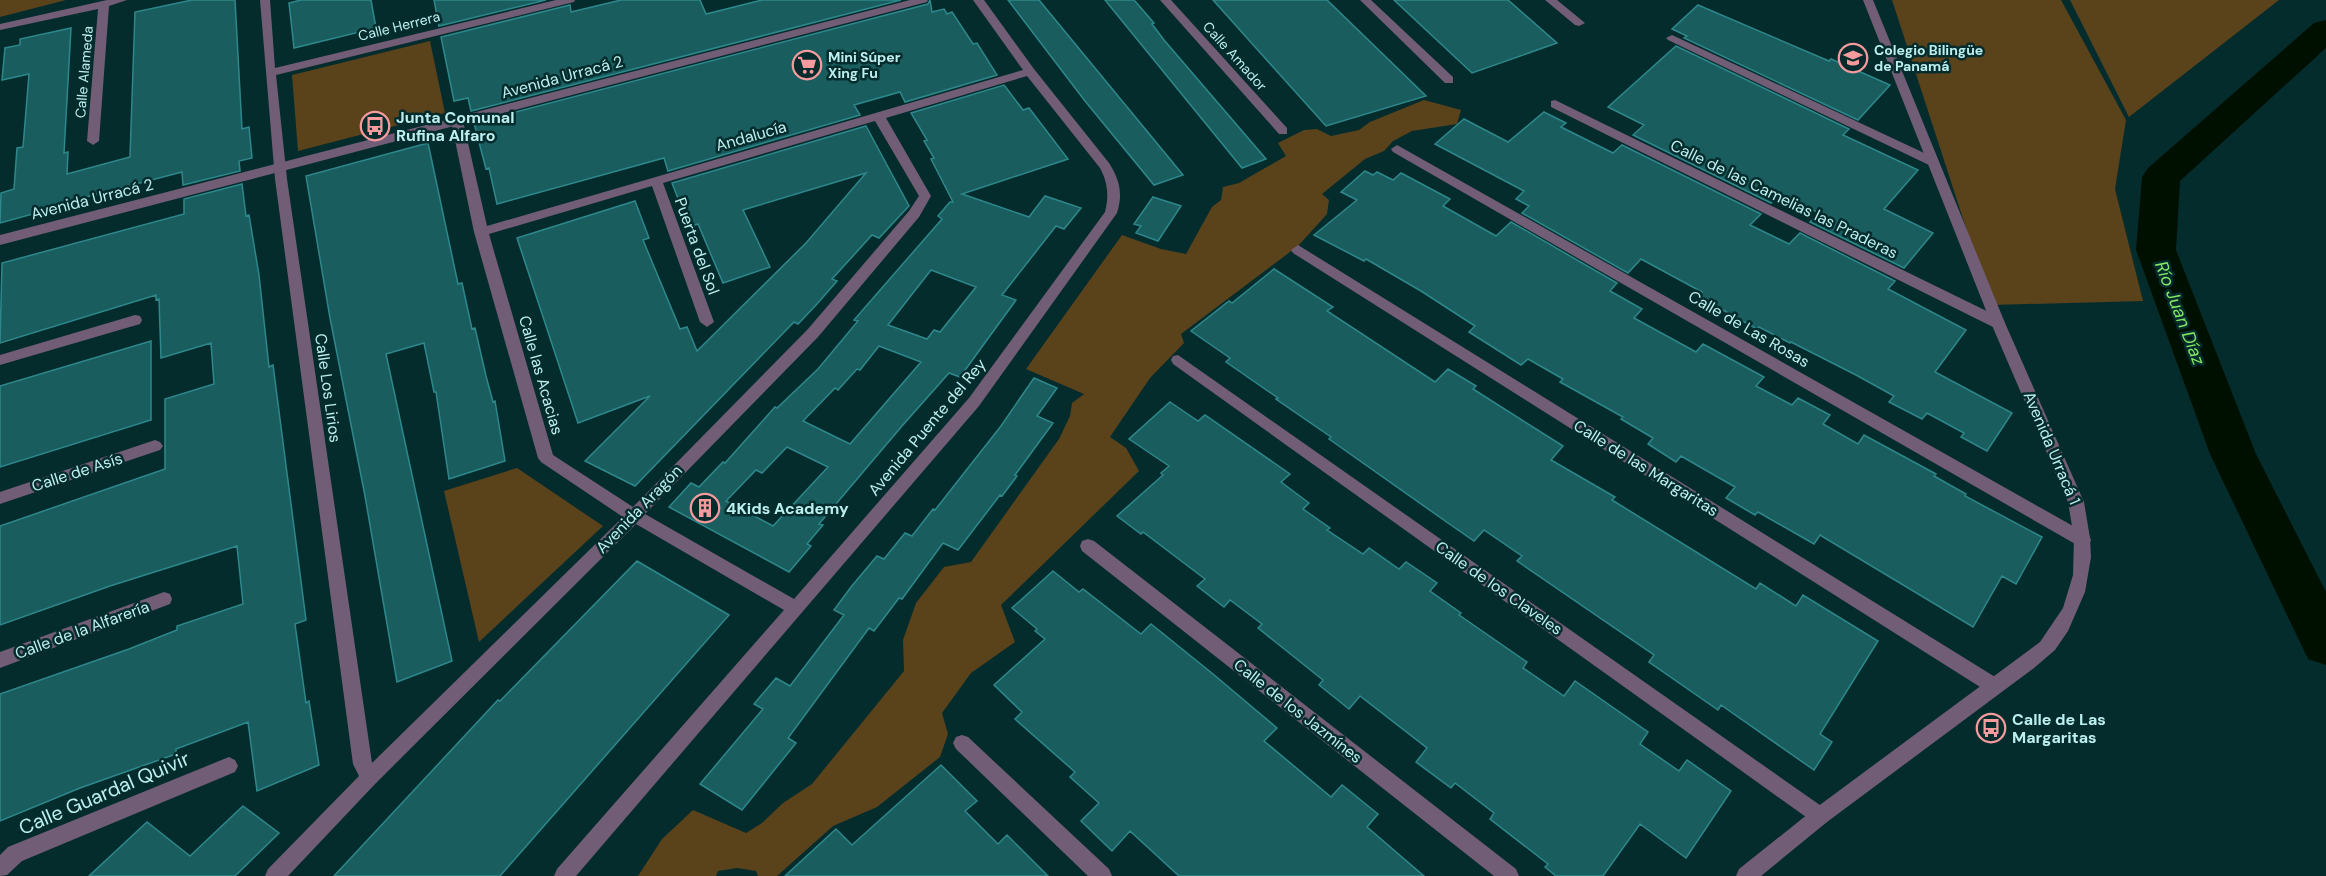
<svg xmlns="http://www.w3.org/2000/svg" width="2326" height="876" font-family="'DM Sans',sans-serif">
<rect width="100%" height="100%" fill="#052c2d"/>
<path fill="#5a421b" d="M0 0H66L0 17Z
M1892 0H2061L2126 120 2115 189 2143 301 1991 305Z
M2070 0H2279L2129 117Z
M430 41 445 113 298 151 292 75Z
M1424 100 1461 110 1457 124 1412 131 1393 141 1384 151 1365 159 1322 194 1329 200 1327 214 1298 246 1181 334 1184 343 1150 378 1110 437 1126 448 1139 471 1001 605 1015 642 971 673 942 713 948 734 940 757 877 807 833 826 777 876H758L756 871 737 868 718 871 716 876H638L662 839 693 810 746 833 762 823 783 803 812 784 904 671 903 640 916 603 944 567 971 562 1059 439 1070 416 1072 403 1084 394 1026 369 1122 235 1161 249 1186 254 1212 207 1221 200 1223 187 1239 183 1286 156 1278 143 1304 130 1317 129 1331 136 1359 130 1370 122Z
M517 468 603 526 479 642 444 491Z"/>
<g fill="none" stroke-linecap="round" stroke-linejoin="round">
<path fill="#001000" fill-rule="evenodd" d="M2326 20V48L2180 181 2176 250 2256 454 2326 592V665L2308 659 2210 454 2136 250 2142 177 2148 168 2314 23Z"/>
</g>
<path fill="#195d5f" stroke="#2e888b" stroke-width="1.5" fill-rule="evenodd" d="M192 0H235L242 129 249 127 252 158 239 161 240 171 183 185 182 172 63 203 62 206 0 223 1 193 14 189 17 148 23 147 29 74 2 80 5 48 20 45V39L71 28 64 153 68 152 67 174 130 157 135 12Z
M301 0H371L376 28 294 48 289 3Z
M434 0H546L439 26Z
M621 0H700L706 14 762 0H901L471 111 468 98 454 101 441 37 570 5 571 12Z
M930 0 932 12 944 9 947 14 952 12 973 44 977 43 997 75 905 102 900 92 854 105 860 115 668 171 664 158 497 204 489 168 486 169 474 123 928 4Z
M1008 0H1039L1183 175 1154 185 1085 101Z
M1105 0H1134L1154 23 1152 24 1164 40 1266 159 1242 168Z
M1213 0H1327L1426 96 1326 126Z
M1394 0H1508L1557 43 1472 73Z
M1698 5 1829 61 1831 59 1890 85 1858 120 1684 38 1687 36 1672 29Z
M1676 46 1849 129 1843 135 1918 170 1884 209 1933 233 1904 268 1810 222 1819 213 1780 194 1771 203 1633 135 1644 125 1608 107Z
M1004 85 1023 110 1029 108 1068 159 962 194 1029 217 1045 196 1081 208 1064 229 1056 226 1002 295 1016 300 960 377 949 373 902 426 819 524 823 525 807 544 811 546 789 572 669 507 691 483 699 487 723 462 725 463 775 407 777 408 818 369 858 321 854 320 942 219 938 216 950 202H953L931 159 934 158 924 141 927 140 911 113ZM931 270 976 287 940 332 934 330 927 339 888 325ZM879 346 921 362 850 444 803 421 835 388 838 390 857 369 860 370ZM787 447 828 467 773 526 726 501 756 470 762 473Z
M1544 112 1566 123 1561 127 1613 153 1622 145 1761 214 1750 225 1789 244 1800 233 1895 281 1888 289 1966 330 1935 372 2012 413 1987 451 1961 437 1964 433 1927 413 1922 419 1889 402 1894 396 1856 375 1791 342 1790 343 1759 327 1757 329 1730 314 1698 296 1702 292 1641 259 1628 273 1522 213 1529 206 1516 199 1524 191 1435 144 1464 119 1508 142Z
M866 126 909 206 879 238 872 235 832 279 837 281 817 304 798 324 794 322 635 486 585 461 650 396 578 423 517 238 635 201 649 238 643 240 680 329 687 327 697 351 806 243 866 173 743 210 770 267 723 283 698 224 689 227 672 183Z
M428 143 458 284 462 283 472 329 475 328 486 376 493 402 495 401 505 461 449 479 436 392H434L424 343 386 354 452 661 397 682 365 496 330 318 306 176Z
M1365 171 1373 175 1377 172 1393 180 1401 173 1450 199 1443 206 1496 236 1511 222 1617 283 1610 291 1642 309 1634 318 1696 352 1703 344 1764 377 1756 386 1792 405 1798 398 1830 415 1823 424 1858 444 1864 435 1936 474 1934 476 1966 494 1965 496 2042 537 2016 584 2002 576 1973 627 1820 535 1814 544 1758 512 1755 515 1726 498 1735 487 1681 456 1676 462 1648 444 1653 438 1621 419 1623 417 1560 382 1563 379 1528 359 1521 365 1469 332 1475 326 1421 291 1366 259 1364 261 1314 235 1357 200 1341 192Z
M242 184 246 216 249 215 259 275 269 367 273 365 306 620 295 624 306 703 309 701 319 765 257 791 248 722 176 749V754L80 788 0 821V694L129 649 177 630V626L243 604 237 546 110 586 0 625V526L165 469V399L214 384 211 343 161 358 159 299 156 300V295L0 343 2 263 184 214V199Z
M1153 197 1181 206 1158 241 1136 233 1141 226 1134 224Z
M1274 269 1333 307 1327 311 1435 382 1448 369 1476 386 1473 389 1563 446 1551 460 1615 497 1612 500 1756 589 1760 583 1796 606 1803 595 1878 641 1820 734 1832 742 1814 770 1721 705 1718 710 1649 662 1654 655 1517 561 1522 556 1484 530 1474 541 1448 523 1329 439 1331 437 1276 399 1278 398 1226 362 1230 358 1191 331 1229 301 1232 303Z
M151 341V420L0 467V386Z
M1034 378 1057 388 1037 416 1053 423 1015 475 1017 476 1002 496 1000 495 958 550 943 543 902 599 899 598 874 631 869 628 788 738 796 743 742 810 700 784 763 709 754 704 776 678 790 686 844 615 834 610 851 587 877 556 884 559 905 533 912 536 933 509 935 510 1001 426Z
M1170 402 1198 421 1205 415 1290 474 1281 482 1309 503 1303 509 1330 528 1327 530 1363 554 1369 548 1399 569 1406 562 1437 583 1430 591 1461 613 1459 615 1527 662 1523 668 1564 696 1575 681 1648 732 1640 744 1679 771 1687 760 1731 791 1686 858 1640 824 1603 876H1556L1545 867 1548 864 1490 819 1494 813 1455 783 1451 788 1416 762 1427 748 1360 696 1349 709 1319 685 1323 680 1258 628 1262 624 1230 600 1224 607 1197 586 1205 579 1143 532 1141 534 1117 516 1163 475 1161 473 1169 466 1129 439Z
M637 561 729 615 500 876H334L498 700 500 701Z
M1053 571 1079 592 1083 589 1141 634 1151 624 1213 674 1277 728 1264 741 1331 797 1342 785 1378 814 1367 827 1424 876H1179L1130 831 1112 851 1081 821 1099 803 1070 777 1075 772 1015 719 1022 712 994 685 1045 639 1035 631 1037 629 1012 608Z
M941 765 977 801 965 811 998 844 1007 835 1048 876H785L836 829 852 845Z
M243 806 279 833 235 876H89L147 822 190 856Z"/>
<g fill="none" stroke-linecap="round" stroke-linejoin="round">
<path fill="#715d76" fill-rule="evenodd" d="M107 0H127L109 6 99 141 93 145 87 141 98 9 0 30V24Z
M260 0H270L275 68 556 0H575L574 2 276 75 287 179 372 763 623 517 541 462 538 458 474 232 451 121 453 118 457 117 463 121 487 226 1023 70 973 0H984L1034 69 1109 163C1120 180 1123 194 1117 213L979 406 576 876H554L557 869 784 610 636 524 376 783 288 876H265L268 869 359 776 353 764 275 179ZM1027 76 1100 168C1108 183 1109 196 1105 212L969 398 794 599 645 514 818 337 919 217 931 196 886 118ZM875 121 919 196 909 211 808 329 633 507 553 455 489 234 652 186 700 322 707 327 714 322 663 183Z
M1160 0H1171L1287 128V134H1279Z
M1360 0H1371L1453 77V83H1445Z
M1545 0H1557L1585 23 1579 26 1575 25Z
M1672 35 1937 159 1939 162 1933 166 1929 165 1668 40 1666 38Z
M1555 100 2003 319 2005 323 1998 328 1993 327 1551 107V101Z
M1397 145 2089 535 2091 540 2089 545 2083 547 2077 545 1393 152 1391 149Z
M1298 245 2000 680 2003 686 2000 692 1994 694 1988 692 1293 253 1291 250Z
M135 315 140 316 142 320 140 324 0 365V355Z
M1178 355 1827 810 1829 816 1827 822 1820 825 1813 822 1173 364 1171 360 1173 356Z
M155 440 160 442 163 446 160 450 0 504V492Z
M1088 539 1094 541 1516 869 1519 876H1494L1082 551 1080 546 1082 541Z
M164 592 170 594 172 599 170 604 0 668V652Z
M962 735 968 737 1109 869 1112 876H1088L956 749 953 743 956 737Z
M229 757 235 760 238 766 235 772 22 861 7 875 0 876V855L8 847Z"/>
<path fill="#715d76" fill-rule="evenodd" d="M910 0H928L927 2 0 245V235Z
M1863 0H1873L2005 323 2084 502 2090 538 2091 557 2085 592 2068 631 2055 650 2034 668 1827 822 1761 876H1736L1739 869 1813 810 2040 642 2063 608 2073 575 2074 538 2068 502 1991 323Z"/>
</g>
<defs>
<g id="school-ring" transform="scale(1.5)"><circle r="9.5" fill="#052c2d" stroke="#f59b9d" stroke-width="1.5"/><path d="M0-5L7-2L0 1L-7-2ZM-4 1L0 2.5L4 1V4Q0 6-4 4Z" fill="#f59b9d"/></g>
<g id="supermarket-ring" transform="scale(1.5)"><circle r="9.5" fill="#052c2d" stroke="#f59b9d" stroke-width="1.5"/><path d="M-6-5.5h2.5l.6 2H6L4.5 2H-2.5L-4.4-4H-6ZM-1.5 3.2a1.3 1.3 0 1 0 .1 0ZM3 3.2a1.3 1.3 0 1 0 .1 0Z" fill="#f59b9d"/></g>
<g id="bus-ring" transform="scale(1.5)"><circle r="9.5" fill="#052c2d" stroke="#f59b9d" stroke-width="1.5"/><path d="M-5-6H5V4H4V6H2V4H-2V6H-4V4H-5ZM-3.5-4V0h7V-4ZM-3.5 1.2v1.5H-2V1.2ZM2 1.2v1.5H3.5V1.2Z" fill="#f59b9d"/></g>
<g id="building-ring" transform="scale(1.5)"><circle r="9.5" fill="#052c2d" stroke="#f59b9d" stroke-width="1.5"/><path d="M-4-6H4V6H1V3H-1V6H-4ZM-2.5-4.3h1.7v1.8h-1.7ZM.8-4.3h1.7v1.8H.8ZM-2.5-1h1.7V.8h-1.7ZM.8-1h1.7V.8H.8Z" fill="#f59b9d"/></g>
</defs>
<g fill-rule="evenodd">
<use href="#school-ring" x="1853" y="58"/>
<use href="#supermarket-ring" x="807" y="65"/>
<use href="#bus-ring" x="375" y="126"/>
<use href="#building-ring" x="705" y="508"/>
<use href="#bus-ring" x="1991" y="728"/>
</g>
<g text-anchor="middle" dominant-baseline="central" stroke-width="5" stroke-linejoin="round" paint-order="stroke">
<g font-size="14" fill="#bceff0" stroke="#052c2d">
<text transform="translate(399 26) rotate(-14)">Calle Herrera</text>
<text transform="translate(1235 56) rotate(48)">Calle Amador</text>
<text transform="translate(84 72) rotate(-85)">Calle Alameda</text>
</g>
<g font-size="14" font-weight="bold" fill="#bceff0" stroke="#052c2d" text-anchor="start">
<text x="1874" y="50">Colegio Bilingüe<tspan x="1874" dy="16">de Panamá</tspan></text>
<text x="828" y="57">Mini Súper<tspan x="828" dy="16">Xing Fu</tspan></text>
</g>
<g font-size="16" fill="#bceff0" stroke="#052c2d">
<text transform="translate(562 77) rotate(-15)">Avenida Urracá 2</text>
<text transform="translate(751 136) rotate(-16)">Andalucía</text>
<text transform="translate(92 199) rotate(-14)">Avenida Urracá 2</text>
<text transform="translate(1784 199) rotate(26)">Calle de las Camelias las Praderas</text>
<text transform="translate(697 246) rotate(70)">Puerta del Sol</text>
<text transform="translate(1749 329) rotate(30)">Calle de Las Rosas</text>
<text transform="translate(541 375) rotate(74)">Calle las Acacias</text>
<text transform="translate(328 388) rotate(82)">Calle Los Lirios</text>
<text transform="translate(927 427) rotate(-50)">Avenida Puente del Rey</text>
<text transform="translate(2052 448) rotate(67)">Avenida Urracá 1</text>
<text transform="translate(1646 468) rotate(32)">Calle de las Margaritas</text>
<text transform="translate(77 472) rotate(-18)">Calle de Asís</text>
<text transform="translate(639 509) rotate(-46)">Avenida Aragón</text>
<text transform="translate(1499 588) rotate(35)">Calle de los Claveles</text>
<text transform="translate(82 630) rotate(-20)">Calle de la Alfarería</text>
<text transform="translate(1298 711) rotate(38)">Calle de los Jazmínes</text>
</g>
<g font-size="16" font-weight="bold" fill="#bceff0" stroke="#052c2d" text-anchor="start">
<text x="396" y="117">Junta Comunal<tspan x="396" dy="18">Rufina Alfaro</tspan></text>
<text x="726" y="508">4Kids Academy</text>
<text x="2012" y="719">Calle de Las<tspan x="2012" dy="18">Margaritas</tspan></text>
</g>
<g font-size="18" font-style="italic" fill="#84e762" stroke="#052c2d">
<text transform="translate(2180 313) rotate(69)">Río Juan Díaz</text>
</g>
<g font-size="20" fill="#bceff0" stroke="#052c2d">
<text transform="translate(104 793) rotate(-23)">Calle Guardal Quivir</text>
</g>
</g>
</svg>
